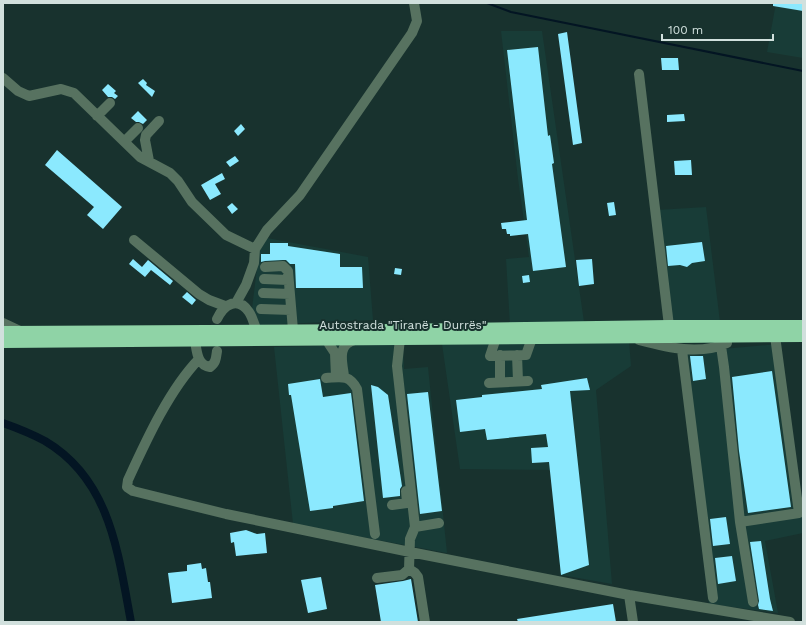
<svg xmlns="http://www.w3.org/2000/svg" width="806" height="625" font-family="'Work Sans',sans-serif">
<rect width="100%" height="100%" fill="#18322e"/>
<path fill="#183c37" d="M776 3H803V58L767 52Z
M501 31H542L584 322 510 325 506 259 529 257 518 179Z
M706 207 720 322 671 323 657 210Z
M267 238 368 257 373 320 259 325 252 309 259 251Z
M629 340 631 366 596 390 612 584 561 575 551 470 460 469 442 344Z
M403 344 404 369 428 367 447 553 293 524 274 347Z
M779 344 803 508V533L765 541 778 613 709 604 678 353Z"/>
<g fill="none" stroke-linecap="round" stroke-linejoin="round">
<path stroke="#031523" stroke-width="2" d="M487 3 511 12 803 71"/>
<path stroke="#031523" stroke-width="8" d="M3 423C17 428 32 434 45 441 111 480 118 554 131 622"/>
</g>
<path fill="#8be9fe" d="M773 3H803V11L773 6Z
M567 32 582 143 573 145 558 34Z
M538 47 548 136 550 135 554 163 552 164 566 267 533 271 528 234 510 236V234H507L506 229H502L501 223 527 220 507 50Z
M661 58H678L679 70H662Z
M143 79 147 83 146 85 155 91 152 97 138 83Z
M108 84 116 91 114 93 118 96 115 99 112 97H108L102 90Z
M138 111 147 120 143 124 139 122H136L131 118Z
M684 114 685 121 667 122V115Z
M241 124 245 129 238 136 234 131Z
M57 150 122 207 103 229 87 215 94 207 45 165Z
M235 156 239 161 230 167 226 162Z
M691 160 692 175H675L674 161Z
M222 173 225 179 215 184 221 194 210 200 201 185Z
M614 202 616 215 609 216 607 203Z
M232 203 238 209 232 214 227 207Z
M702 242 705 261 692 263 687 267 680 265 668 266 666 246Z
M270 243H288V246L340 254V267H362L363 288H296L295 264H290L286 260H283L265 261 261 262V254H270Z
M133 259 142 267 148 260 173 281 170 285 151 270 145 277 129 264Z
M592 259 594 284 579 286 576 260Z
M395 268 402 269 401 275 394 274Z
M529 275 530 282 523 283 522 276Z
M187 292 196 300 192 305 182 297Z
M690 356H703L706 379 693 381Z
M772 371 791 507 748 513 739 451 732 377Z
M587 378 590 390 570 391 589 565 561 575 549 462 532 463 531 448 548 447 546 434 487 440 485 429 460 432 456 400 482 397V395L542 389 541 385Z
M320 379 323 397 351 393 364 501 333 506V508L310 511 291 395H289L288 384Z
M371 385 378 387 388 395 402 486 400 489V496L383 498Z
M428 392 442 511 420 514 407 394Z
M726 517 730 544 713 546 710 519Z
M246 530 257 534 265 533 267 553 236 556 234 542 231 543 230 533Z
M761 541 770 599 773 611 759 609 758 605 759 601 750 542Z
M732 556 736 581 718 584 715 558Z
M201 563 202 569 206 568 208 582H210L212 598 172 603 168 573 187 571V565Z
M321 577 327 609 308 613 301 580Z
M411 579 418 622H381L375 585 403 581Z
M613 604 616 622H518L517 619Z"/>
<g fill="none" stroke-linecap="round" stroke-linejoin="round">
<path stroke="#577260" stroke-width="10" d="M639 74 669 326
M3 78 18 91 29 96 61 89 74 93 140 157 170 173 178 181 192 202 226 235 255 249
M97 116 110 103
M125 141 138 128
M149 161 145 140 146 135 159 121
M134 240 199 294 209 300 225 306
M265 267 283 266 288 271 293 330
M264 279 288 280
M263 293 290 294
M236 303 246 285 254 263 255 249 267 230 300 195 412 33 417 21 414 3
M261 309 291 310
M217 319C224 304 238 296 249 312 253 318 254 325 257 331
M3 323 20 331
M496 338 490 356 526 355 532 338
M329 339V344L335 353 336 377
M400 339 397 366 415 527 439 523
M639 340C666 347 699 356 727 343
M195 341C197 352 197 365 210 367 216 363 216 358 217 351
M721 346 724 367 740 522 753 602
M682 350 713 598
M517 355 518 381
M199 359C169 390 146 441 128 480L127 487 133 491 226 514 410 552 629 595 790 622
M344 376C343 366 338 350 348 343 351 341 355 340 357 339
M326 378C341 377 349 374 357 389L375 534
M500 382V355
M489 383 528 381
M392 505 407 503 406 491
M740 522 799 513 775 336
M409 569 415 573 418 577 425 622
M377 578 402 575 409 569 410 539 415 527
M629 595 633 622"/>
<path stroke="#8fd3a6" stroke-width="12" d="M3 332 393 330 669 326H803
M3 342 803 336"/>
</g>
<g text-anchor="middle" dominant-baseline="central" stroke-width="4" stroke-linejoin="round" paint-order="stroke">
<g font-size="12" fill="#d1e0dd" stroke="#18322e">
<text x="403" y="325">Autostrada "Tiranë - Durrës"</text>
</g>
</g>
<rect width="806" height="625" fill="none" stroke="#d1e0dd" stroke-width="8"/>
<path d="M662 34v6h111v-6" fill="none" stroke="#d1e0dd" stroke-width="2"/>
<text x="668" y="34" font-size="12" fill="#d1e0dd" stroke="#18322e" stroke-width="3" paint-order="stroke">100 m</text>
</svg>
